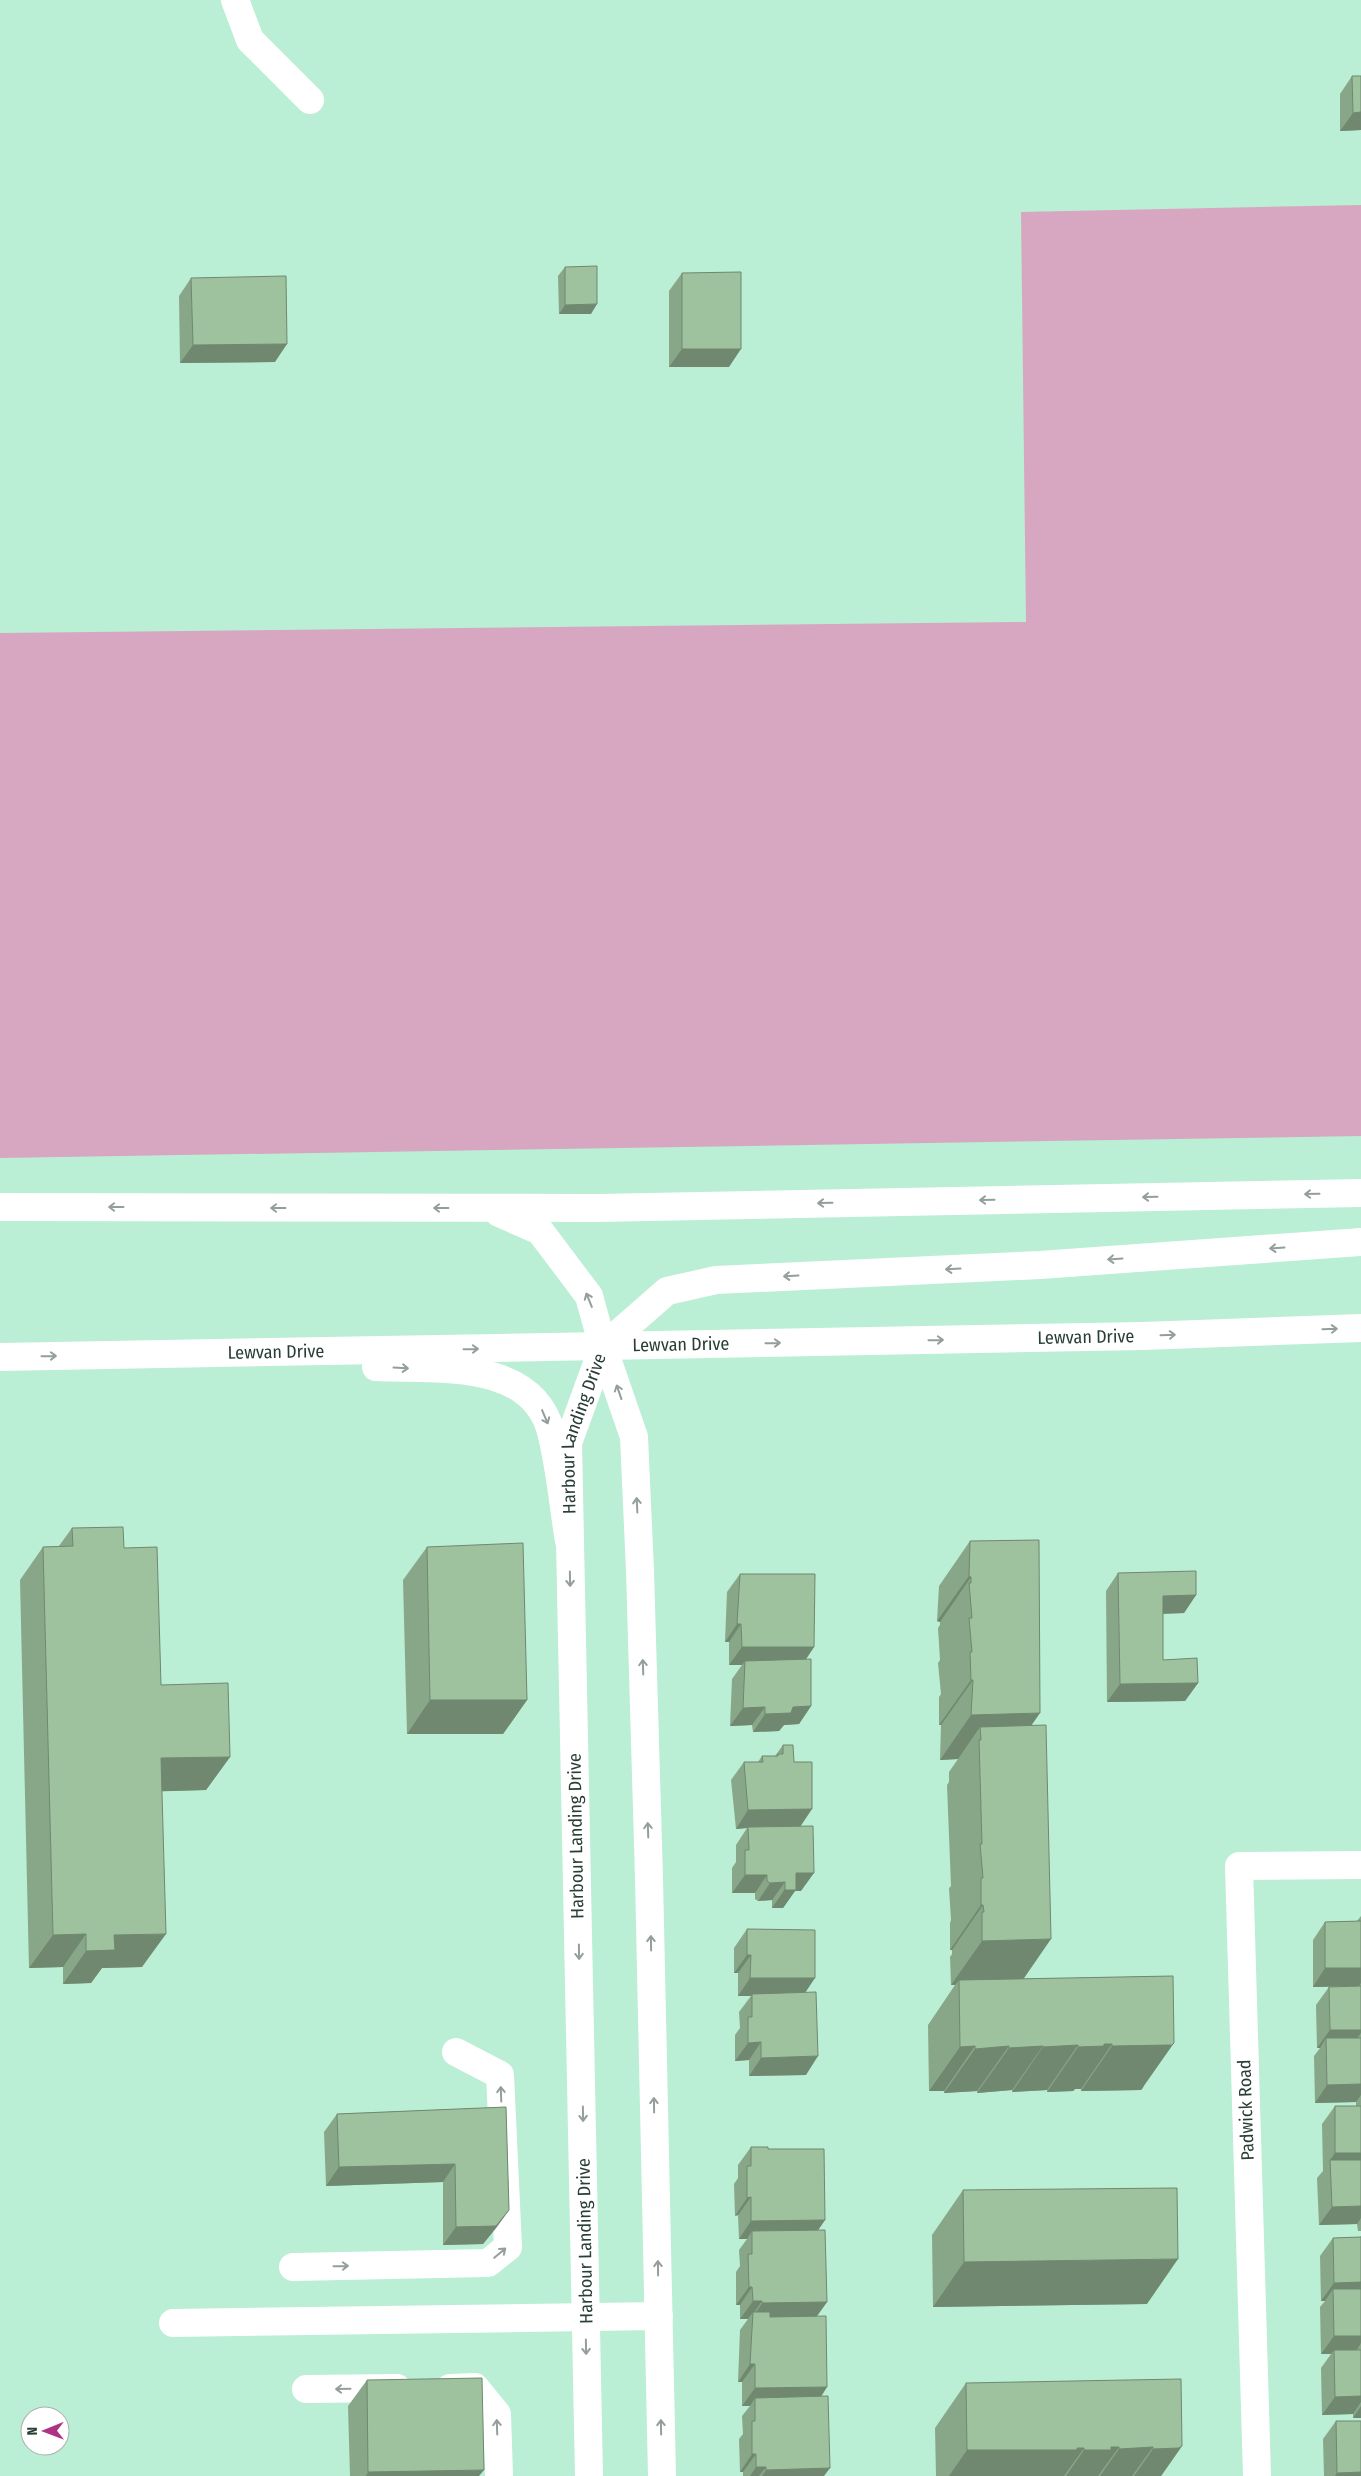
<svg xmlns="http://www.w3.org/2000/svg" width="1361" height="2476" font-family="'Fira Sans Condensed',sans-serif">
<rect width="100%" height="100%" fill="#baeed5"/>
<path fill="#d7a6c1" d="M1361 205V1136L0 1158V633L1026 622 1021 212Z"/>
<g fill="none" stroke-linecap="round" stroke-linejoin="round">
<g stroke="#fff" stroke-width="28">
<path d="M235 0 250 40 310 100"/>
<path d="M603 1347 634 1437 640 1571 649 1878 662 2476"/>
<path d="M293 2267 488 2263 508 2247 500 2075 456 2052"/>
<path d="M173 2323 659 2316"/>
<path d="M450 2388 475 2387 497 2414 499 2476"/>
<path d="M306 2389 397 2388"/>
<path id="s1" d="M589 2476 568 1443 603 1347"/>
<path d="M1257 2476 1239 1866 1361 1865"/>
</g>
<g stroke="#fff" stroke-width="28">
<path d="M0 1207 598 1208 1361 1193"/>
<path d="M499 1213 540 1231 589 1296 603 1347"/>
<path d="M603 1347 667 1291 716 1280 1040 1265 1361 1242"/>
<path id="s2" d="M0 1357 1143 1336 1361 1328"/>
<path d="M376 1367C435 1370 532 1358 551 1432 560 1467 563 1505 569 1541"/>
</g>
</g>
<path fill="#88a788" d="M1352 76H1361V130L1340 131V94Z
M565 267 591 314H559L558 276Z
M682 273 729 367H669V291Z
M191 278 275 362 180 363 179 296Z
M72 1528 124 1548 161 1685 230 1757 206 1790 162 1791 142 1967 102 1968 91 1983 63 1984V1967L29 1968 20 1580 43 1547 59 1546Z
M970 1541 1031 1726 1023 1979 1173 1976 1143 2088 1141 2090 1081 2091V2089H1075L1073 2091 1047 2092V2090L1012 2092V2090L977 2093V2091L944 2093V2091H929L928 2025 955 1985H951L950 1957 952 1954V1950H950V1923L951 1920 949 1888 951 1886 947 1785 949 1782V1772L958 1759 940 1760 941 1725H939V1697L941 1694 938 1663 940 1660 938 1628 940 1625V1622L937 1621 939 1586Z
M427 1547 527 1700 503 1734H407L403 1580Z
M1118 1573 1196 1595 1184 1613 1163 1614V1660L1198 1683 1185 1701 1107 1702 1106 1591Z
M740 1574 814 1647 806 1659 811 1706 799 1724 784 1725 779 1731 753 1732 752 1725 730 1726 732 1679 742 1665H729V1642H725L727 1592Z
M783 1745 794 1762 801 1826V1891H795L783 1908H772V1900L758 1901 755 1899V1893H732V1868L736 1862V1845L747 1828 736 1829 731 1780 744 1762H758L762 1756H775Z
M1361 1916V2231H1358L1357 2224 1319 2225 1317 2178 1323 2171 1322 2124 1335 2106H1356V2102L1315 2103 1314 2056 1320 2048H1317L1316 2005 1329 1987 1359 1986 1313 1987V1940L1325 1922 1357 1921Z
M747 1929 805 1993 806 2075 749 2076V2060L735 2061V2035L740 2028 739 2012 751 1996H738V1973H734V1948Z
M506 2107 509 2210 496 2228 483 2244 443 2245V2182L326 2186 324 2132 337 2114Z
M751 2147 768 2149 825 2220 818 2230 827 2302 817 2316 827 2387 821 2397 824 2476H743V2472H740L739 2439 743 2434 742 2416 750 2406H742V2382H738L740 2330 748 2319H740V2305H736V2272L740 2266 739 2250 747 2239H739L738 2215 735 2216 734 2184 738 2178V2165Z
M963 2190 1147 2304 933 2307 932 2235Z
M1361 2236V2418H1353V2414L1322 2415 1321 2368 1331 2354H1321L1320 2307 1325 2301H1321L1320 2256 1333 2238 1360 2237Z
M367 2380 479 2476H350L348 2406Z
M966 2383 1182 2446 1161 2476H936L935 2428Z
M1336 2421 1361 2476H1324L1323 2439Z"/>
<path fill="#6f886f" d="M1361 112V130L1340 131 1353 113Z
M597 304 591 314H559L565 305Z
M287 344 275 362 180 363 193 345Z
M682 349H741L729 367H669Z
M969 1576 971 1577 940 1622 937 1621Z
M1196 1595 1184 1613 1150 1614 1163 1596Z
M737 1624H741L729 1642H725Z
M742 1647H814L802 1665 745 1661 742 1665H729Z
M971 1680H973L941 1725H939Z
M1198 1683 1185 1701 1107 1702 1120 1684Z
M430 1700H527L503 1734H407Z
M811 1706 799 1724 784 1725 779 1731 753 1732 765 1714 793 1707Z
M765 1707 752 1725 730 1726 743 1708Z
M1040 1713 1009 1758 981 1740 980 1727 958 1759 940 1760 971 1715Z
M230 1757 206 1790 138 1792 161 1758Z
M812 1809 800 1827H748L747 1828 736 1829 748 1810Z
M796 1873H814L801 1891H795L783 1908H772Z
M745 1875H767L755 1893H732Z
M785 1882 772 1900 758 1901 770 1883Z
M981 1905H983L952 1950H950Z
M86 1934 63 1967 29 1968 53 1935Z
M166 1934 142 1967 102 1968 91 1983 63 1984 86 1951 114 1935Z
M1051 1939 1020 1984 959 1980 955 1985H951L982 1941Z
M747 1955H751L738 1973H734Z
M1325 1968H1361V1983L1359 1986 1313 1987Z
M750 1978H815L803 1996 752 1994 751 1996H738Z
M1330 2030H1361V2033L1350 2048 1326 2038 1320 2048H1317Z
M761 2042 749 2060 735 2061 748 2043Z
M1174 2043 1141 2090 1081 2091 1112 2046Z
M1104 2044H1112L1081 2089H1075L1073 2091 1047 2092 1078 2047Z
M1078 2045 1047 2090 1012 2092 1043 2047Z
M975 2046 944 2091H929L960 2047Z
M1009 2046 977 2091 944 2093 975 2049Z
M1043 2046 1012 2090 977 2093 1009 2048Z
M818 2056 806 2075 749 2076 761 2058Z
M1361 2084V2095L1356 2102 1315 2103 1327 2085Z
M1335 2153H1361V2171L1330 2160Z
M455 2164 443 2182 326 2186 339 2167Z
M751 2197 738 2215 735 2216 747 2198Z
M1361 2206V2218L1357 2224 1319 2225 1332 2207Z
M509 2210 496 2228 483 2244 443 2245 456 2227Z
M825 2220 812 2239 752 2231 747 2239H739L751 2221Z
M1178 2259 1147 2304 933 2307 964 2262Z
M1361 2282V2300L1333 2289 1325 2301H1321L1334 2283Z
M749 2287H752L740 2305H736Z
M753 2301H762L753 2314V2312L748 2319H740Z
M827 2302 814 2320 753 2317 762 2303Z
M1334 2336H1361V2343L1354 2354 1334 2350 1331 2354H1321Z
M750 2364H755L742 2382H738Z
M827 2387 815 2405 755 2398 750 2406H742L755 2388Z
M1361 2396V2402L1353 2414 1322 2415 1335 2397Z
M1361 2406V2418H1353Z
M1182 2446 1161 2476H1134L1153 2449Z
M1111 2447H1119L1098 2476H1066L1084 2450Z
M1153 2447 1132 2476H1100L1119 2449Z
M1084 2448 1064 2476H949L967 2450Z
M752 2454H756L743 2472H740Z
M756 2467H766L759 2476H750Z
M830 2468 824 2476H762L766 2470Z
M484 2470 479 2476H366L368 2472Z
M1361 2472V2476H1335L1337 2473Z"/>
<path fill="#9ec29e" stroke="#6f886f" d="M1352 76H1361V112L1353 113Z
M597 266V304L565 305V267Z
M741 272V349H682V273Z
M286 276 287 344 193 345 191 278Z
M123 1527 124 1548 157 1547 161 1685 228 1683 230 1757 161 1758 166 1934 114 1935 115 1950 86 1951V1934L53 1935 43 1547 73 1546 72 1528Z
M1039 1540 1040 1713 971 1715 973 1680H971L970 1652H972L969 1618H972L969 1583H971V1577L969 1576 970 1541Z
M523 1543 527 1700H430L427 1547Z
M1196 1571V1595L1163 1596V1660L1197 1658 1198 1683 1120 1684 1118 1573Z
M740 1574H815L814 1647H742L741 1624H737Z
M811 1659V1706L793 1707 791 1713 765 1714V1707L743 1708 745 1661Z
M1046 1725 1051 1939 982 1941V1912H984L983 1905H981V1878H983L980 1844H982L979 1740H981L980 1727Z
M783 1745H793L794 1762H812V1809L748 1810 744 1762H763L762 1756H778V1754H783Z
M813 1826 814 1873H796V1890H785V1882L770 1883 767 1881V1875H745V1850H749L748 1827Z
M1361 1921V1968H1325V1922Z
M747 1929 815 1930V1978H750L751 1955H747Z
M1173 1976 1174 2043 1172 2045 1112 2046V2044H1104V2046L1078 2047V2045L1043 2047V2046L1009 2048V2046L975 2049V2046L960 2047 959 1980Z
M1361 1986V2030H1330L1329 1987Z
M816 1992 818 2056 761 2058V2042L748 2043V2017H752V1994Z
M1326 2038H1361V2084L1327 2085Z
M1335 2106H1361V2153H1335Z
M506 2107 509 2210 496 2226 456 2227 455 2164 339 2167 337 2114Z
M751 2147H768V2149H824L825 2220 751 2221V2197L747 2198V2166H751Z
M1330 2160H1361V2206L1332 2207Z
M1177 2188 1178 2259 964 2262 963 2190Z
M825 2230 827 2302 762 2303V2301H753L752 2287H749L748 2254H752V2231Z
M1361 2237V2282L1334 2283 1333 2238Z
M1333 2289H1361V2336H1334Z
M753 2312H770V2317L826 2316 827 2387 755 2388V2364H750Z
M1334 2350H1361V2396L1335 2397Z
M482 2378 484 2470 368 2472 367 2380Z
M1181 2379 1182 2446 1179 2448 1153 2449V2447L1119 2449V2447H1111V2450H1084V2448H1077V2450H967L966 2383Z
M828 2396 830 2468 766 2470V2467H756V2454H752V2421H755V2398Z
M1336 2421H1361V2472L1337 2473Z"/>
<defs><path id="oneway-shaft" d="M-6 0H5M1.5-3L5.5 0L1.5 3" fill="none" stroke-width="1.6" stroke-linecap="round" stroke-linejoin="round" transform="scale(1.25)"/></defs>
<g stroke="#949e9a">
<use href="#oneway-shaft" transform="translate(1312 1194) rotate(179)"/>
<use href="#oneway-shaft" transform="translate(1150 1197) rotate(179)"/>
<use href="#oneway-shaft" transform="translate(987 1200) rotate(179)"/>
<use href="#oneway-shaft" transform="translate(825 1203) rotate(179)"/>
<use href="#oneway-shaft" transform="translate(116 1207) rotate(-180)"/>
<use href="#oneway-shaft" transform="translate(278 1208) rotate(-180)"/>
<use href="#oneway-shaft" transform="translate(441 1208) rotate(-180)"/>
<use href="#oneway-shaft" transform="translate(1277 1248) rotate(176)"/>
<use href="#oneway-shaft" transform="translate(1115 1259) rotate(176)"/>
<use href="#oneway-shaft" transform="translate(953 1269) rotate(177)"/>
<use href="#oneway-shaft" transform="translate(791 1276) rotate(177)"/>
<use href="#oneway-shaft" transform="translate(589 1300) rotate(-112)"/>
<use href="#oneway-shaft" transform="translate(1330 1329) rotate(-2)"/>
<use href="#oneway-shaft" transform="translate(1168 1335) rotate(-2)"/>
<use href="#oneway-shaft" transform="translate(936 1340) rotate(-1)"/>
<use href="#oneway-shaft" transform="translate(773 1343) rotate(-1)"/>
<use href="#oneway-shaft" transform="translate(471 1349) rotate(-1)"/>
<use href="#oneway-shaft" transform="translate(49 1356) rotate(-1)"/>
<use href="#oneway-shaft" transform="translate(401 1368) rotate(3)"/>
<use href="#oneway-shaft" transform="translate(619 1392) rotate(-109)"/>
<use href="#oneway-shaft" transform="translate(545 1417) rotate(67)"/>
<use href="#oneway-shaft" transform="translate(637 1505) rotate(-93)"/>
<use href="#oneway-shaft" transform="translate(570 1579) rotate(89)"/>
<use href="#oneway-shaft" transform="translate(643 1667) rotate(-92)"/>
<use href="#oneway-shaft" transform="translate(648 1830) rotate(-92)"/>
<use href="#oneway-shaft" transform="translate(651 1943) rotate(-91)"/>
<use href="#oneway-shaft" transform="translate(579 1952) rotate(89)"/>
<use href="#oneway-shaft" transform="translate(501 2094) rotate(-92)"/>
<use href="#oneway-shaft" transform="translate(654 2105) rotate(-91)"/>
<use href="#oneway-shaft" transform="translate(583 2114) rotate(89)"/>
<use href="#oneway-shaft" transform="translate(500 2253) rotate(-40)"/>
<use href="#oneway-shaft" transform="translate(341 2266) rotate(-1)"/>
<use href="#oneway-shaft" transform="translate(658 2268) rotate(-91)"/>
<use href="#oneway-shaft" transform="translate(586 2347) rotate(89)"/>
<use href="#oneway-shaft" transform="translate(343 2389) rotate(179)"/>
<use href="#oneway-shaft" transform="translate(497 2427) rotate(-92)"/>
<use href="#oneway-shaft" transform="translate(661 2427) rotate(-91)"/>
</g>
<g text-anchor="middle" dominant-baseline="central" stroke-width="4" stroke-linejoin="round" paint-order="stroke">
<g font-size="18" fill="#293e34" stroke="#fff">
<text stroke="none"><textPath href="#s2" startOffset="1086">Lewvan Drive</textPath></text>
<text stroke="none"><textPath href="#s2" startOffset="681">Lewvan Drive</textPath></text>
<text stroke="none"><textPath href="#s2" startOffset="276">Lewvan Drive</textPath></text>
<text stroke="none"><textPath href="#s1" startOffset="1045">Harbour Landing Drive</textPath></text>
<text transform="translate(576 1836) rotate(-91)">Harbour Landing Drive</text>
<text transform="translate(1246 2110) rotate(-92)">Padwick Road</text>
<text transform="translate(585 2241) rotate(-91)">Harbour Landing Drive</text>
</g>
</g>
<g transform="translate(45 2431) rotate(269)"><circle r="24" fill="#ffffff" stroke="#a9b2ae"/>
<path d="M0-4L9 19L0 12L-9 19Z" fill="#af3384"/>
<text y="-8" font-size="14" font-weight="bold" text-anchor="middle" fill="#293e34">N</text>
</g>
</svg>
